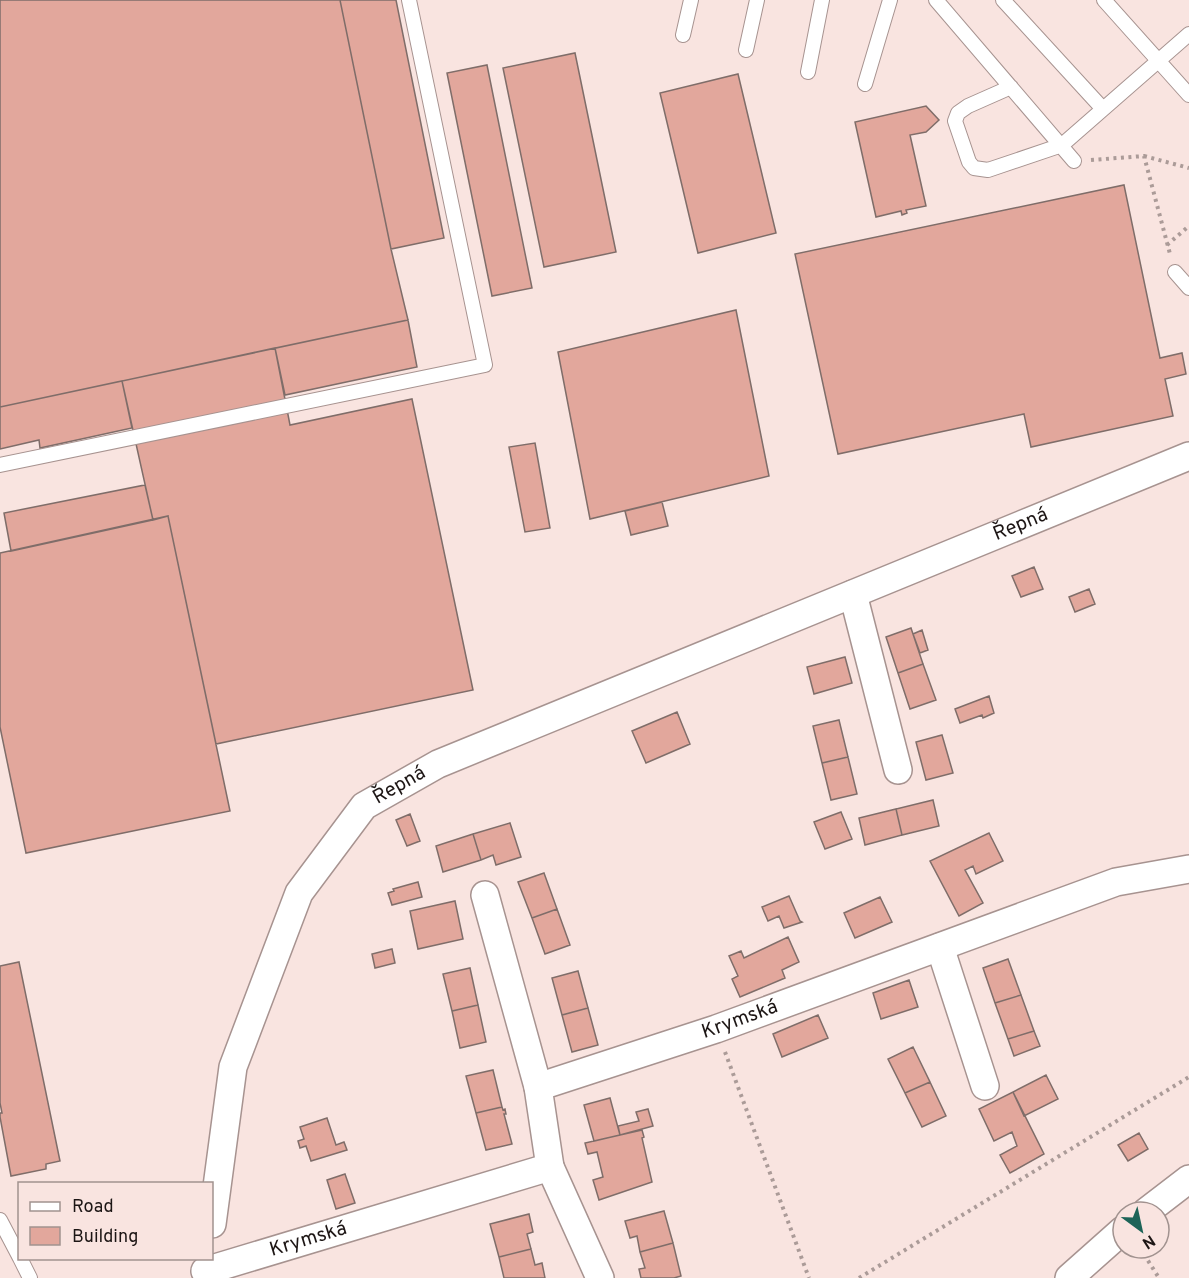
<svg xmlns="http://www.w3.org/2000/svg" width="1189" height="1278" font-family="Overpass,sans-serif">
<rect width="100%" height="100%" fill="#f9e4e0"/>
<path fill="#e2a79c" stroke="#7f6d69" stroke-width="1.5" d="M0 0H340L391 249 408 320 0 407Z
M340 0H396L444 238 391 249Z
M575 53 616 252 544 267 503 68Z
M487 65 532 288 492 296 447 73Z
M738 74 776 233 698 253 660 93Z
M926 106 939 120 926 132 910 135 926 206 906 210 907 213 902 215 901 211 876 217 855 122Z
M1124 185 1160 358 1182 353 1186 374 1165 379 1173 416 1031 447 1024 414 838 454 795 254Z
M736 310 769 476 590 519 558 352Z
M408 320 417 367 285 395 275 348Z
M275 348 290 425 412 399 473 690 216 744 168 516 153 520 122 381Z
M122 381 132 428 40 448 39 440 0 449V407Z
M535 443 550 528 525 532 509 447Z
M145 485 153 520 11 551 4 513Z
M662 502 668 526 631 535 625 511Z
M168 516 230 811 26 853 0 727V553Z
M1034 567 1043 589 1021 597 1012 576Z
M1089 589 1095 604 1075 612 1069 597Z
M911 628 923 664 898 673 886 637Z
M922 630 928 650 920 653 913 634Z
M845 657 852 683 814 694 807 667Z
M923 664 936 700 910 709 898 673Z
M989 696 994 713 983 718 982 715 960 723 955 709Z
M677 712 690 744 646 763 632 731Z
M839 720 848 757 822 763 813 726Z
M942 735 953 773 926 780 916 742Z
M848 757 857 794 831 800 822 763Z
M933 800 939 826 902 835 896 809Z
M896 809 902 835 865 845 859 818Z
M841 812 852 839 825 849 814 822Z
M410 814 420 841 407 846 396 820Z
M510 823 521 857 496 865 493 855 481 860 473 834Z
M989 833 1003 861 976 874 973 866 965 870 983 903 959 916 930 861Z
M473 834 481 860 443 872 436 846Z
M544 873 557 909 532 918 518 882Z
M418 882 422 897 392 905 388 893 394 891 393 889Z
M789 896 800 921 802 922 784 928 779 916 768 921 762 907Z
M880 897 892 922 855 938 844 913Z
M455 901 463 939 418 949 410 911Z
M557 909 570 945 545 954 532 918Z
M788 937 799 962 782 970 785 978 740 997 732 979 738 976 729 956 741 951 744 958Z
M392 949 395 963 375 968 372 954Z
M1008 959 1021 995 995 1003 983 968Z
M19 962 60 1161 46 1164V1169L11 1176 0 1117V1113H2L0 1103V966Z
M470 968 478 1005 452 1011 443 974Z
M578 971 588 1008 562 1015 552 978Z
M909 980 918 1007 881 1019 873 993Z
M1021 995 1034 1031 1008 1039 995 1003Z
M478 1005 486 1042 460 1048 452 1011Z
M588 1008 598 1045 572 1052 562 1015Z
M818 1015 828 1038 782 1057 773 1034Z
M1034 1031 1040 1046 1014 1056 1008 1039Z
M913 1047 930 1082 905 1093 888 1059Z
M493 1070 502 1107 476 1113 466 1076Z
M1046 1075 1058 1099 1024 1116 1013 1092Z
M930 1082 946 1116 922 1127 905 1093Z
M1013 1092 1044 1154 1010 1173 1000 1155 1017 1146 1012 1132 994 1141 979 1109Z
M610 1098 620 1135 594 1141 584 1105Z
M502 1107 503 1110 505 1109 506 1114H504L512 1144 486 1150 476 1113Z
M648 1109 653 1126 620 1135 618 1126 639 1121 636 1112Z
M327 1118 336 1145 344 1142 347 1150 311 1161 306 1146 300 1148 298 1141 304 1139 300 1127Z
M642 1130 644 1137 642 1138 652 1182 599 1200 593 1180 603 1177 597 1152 588 1154 585 1143Z
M1139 1133 1148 1149 1128 1161 1118 1145Z
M345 1174 355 1203 336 1209 327 1180Z
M664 1211 673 1243 640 1252 637 1236 630 1238 625 1221Z
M529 1214 533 1232 527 1234 531 1249 499 1257 490 1224Z
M673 1243 681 1276 674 1278H641L639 1269 645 1268 640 1252Z
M531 1249 535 1265 542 1263 545 1278H504L499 1257Z"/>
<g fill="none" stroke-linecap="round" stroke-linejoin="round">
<g stroke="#a79390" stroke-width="16">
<path id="lane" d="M936 0 1074 161
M1003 0 1103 109
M1104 0 1189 95
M683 35 691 0
M746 50 757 0
M808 72 822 0
M865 84 890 0
M1011 87 968 106 958 113 955 121 969 162 974 168 988 170 1062 145 1189 34
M1175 272 1189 288
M0 465 485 365 409 0
M0 1220 20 1258
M20 1258 30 1278"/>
</g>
<g stroke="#a79390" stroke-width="30">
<g id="street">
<path d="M853 594 898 770"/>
<path d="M485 895 538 1087"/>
<path d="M940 947 985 1086"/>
<path d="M550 1167 600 1278"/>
<path d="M1146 1212 1189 1179"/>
<path id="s1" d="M212 1224 233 1067 299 893 364 806 438 764 1189 456"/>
<path id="s2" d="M205 1271 550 1167 538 1087 716 1029 1116 882 1189 869"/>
<path d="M1069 1278 1123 1230"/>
</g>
</g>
<path stroke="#ab9b98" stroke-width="4" stroke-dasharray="3 4.5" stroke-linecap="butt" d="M1144 156 1189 168
M1091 160 1144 156 1170 254
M1167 245 1189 226
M725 1052 809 1278
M1140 1248 1159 1278
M859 1278 1189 1077"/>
<use href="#lane" stroke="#fff" stroke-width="14"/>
<use href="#street" stroke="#fff" stroke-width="27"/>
</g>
<g text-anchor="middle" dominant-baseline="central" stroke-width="4.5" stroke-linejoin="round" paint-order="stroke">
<g font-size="20" fill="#1d1615" stroke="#f9e4e0">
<text stroke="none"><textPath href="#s1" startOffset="1168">Řepná</textPath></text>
<text stroke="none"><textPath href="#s1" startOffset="494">Řepná</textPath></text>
<text stroke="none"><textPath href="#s2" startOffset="654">Krymská</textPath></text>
<text stroke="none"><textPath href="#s2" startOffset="108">Krymská</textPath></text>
</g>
</g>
<rect x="18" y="1182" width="195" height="78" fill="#f9e4e0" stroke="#a1928f" stroke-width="1.5"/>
<rect x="30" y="1202" width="30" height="9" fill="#ffffff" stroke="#a1928f" stroke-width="1.5"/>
<text x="72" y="1212" font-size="18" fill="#1d1615">Road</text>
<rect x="30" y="1227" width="30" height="18" fill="#e2a79c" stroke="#a1928f" stroke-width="1.5"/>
<text x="72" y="1242" font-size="18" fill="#1d1615">Building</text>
<g transform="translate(1141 1230) rotate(147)"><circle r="28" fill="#f9e4e0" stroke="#a1928f" stroke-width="1.5"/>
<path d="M0-4.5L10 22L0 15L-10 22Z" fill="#1d6458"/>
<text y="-9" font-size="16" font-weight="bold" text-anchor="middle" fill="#1d1615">N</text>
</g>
</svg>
